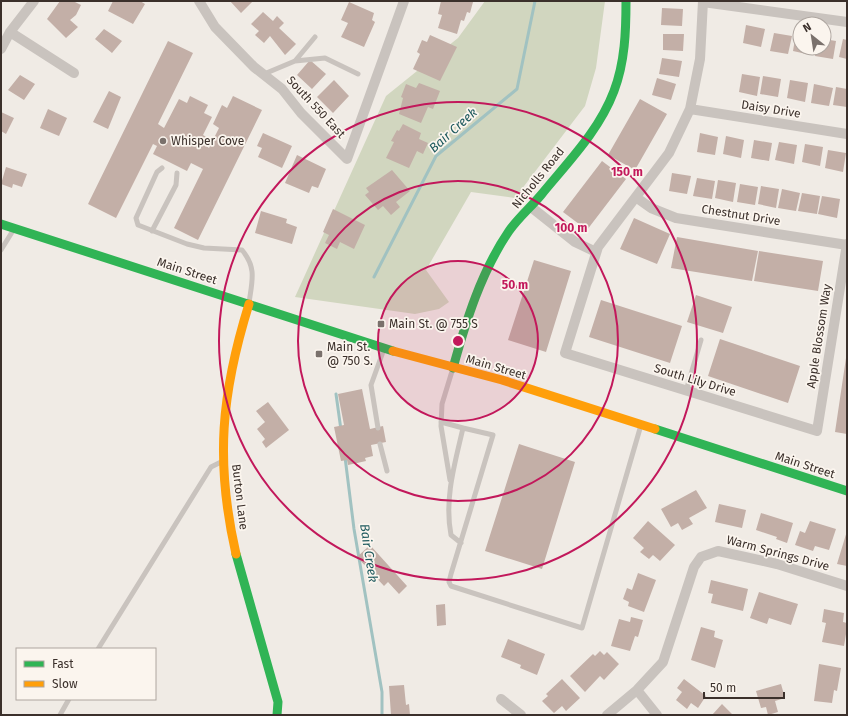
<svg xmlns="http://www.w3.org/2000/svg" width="848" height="716" font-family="'Fira Sans',sans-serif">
<rect width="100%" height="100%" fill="#f0ebe5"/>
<path fill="#d1d6bf" d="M485 1H605L596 68 585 106 515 198 471 192 426 270 449 302 439 309 415 314 295 297 386 96 458 38Z"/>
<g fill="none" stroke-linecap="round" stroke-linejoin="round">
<path stroke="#a1c2c1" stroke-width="3" d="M374 277 436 156 517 89 535 1
M336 394 341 430
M345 457 354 529 382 692V715"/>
</g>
<path fill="#c3afa7" d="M60 1H73L81 5 76 15 70 20 78 27 66 38 47 19Z
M113 1H140L145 4 133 24 108 11Z
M230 1H253L241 13Z
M441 1 473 2 470 13 467 12 464 21 461 20 457 34 438 28 442 15 438 14Z
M349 2 374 13 372 20 375 22 364 47 341 37 348 23 341 20Z
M662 8 683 9 682 26 661 25Z
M263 12 273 21 277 16 284 23 279 28 296 44 285 55 270 36 264 43 255 35 259 31 251 24Z
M746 25 765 29 761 47 743 43Z
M104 29 122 41 112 53 95 39Z
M774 33 792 36 788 54 770 51Z
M796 33 800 34V48H812L811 55 793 51Z
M663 34H684L683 51 663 50Z
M430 35 457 47 440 81 413 69 420 54 417 52 422 40 427 42Z
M824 39 836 41 833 59 815 56 816 48H824Z
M843 39 847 40V59L839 57Z
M168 41 193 53 158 124 164 128 179 99 187 103 190 96 208 105 204 113 212 117 203 135 208 138 205 145 209 148 219 128 213 124 222 105 227 108 233 96 262 110 198 240 174 228 203 169 191 163 187 171 153 154 157 146 153 144 116 218 88 204Z
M662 58 682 61 679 77 659 74Z
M310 60 326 74 312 89 297 75Z
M742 74 760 77 757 96 739 92Z
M20 75 35 84 24 100 8 90Z
M763 76 781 79 778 97 760 94Z
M657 78 676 84 671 100 652 95Z
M334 80 349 96 333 113 317 97Z
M790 80 808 83 805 102 787 98Z
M419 83 440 91 433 109 428 107 421 123 399 114 403 98 401 97 406 84 416 88Z
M814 84 833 88 829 106 811 103Z
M836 87 847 89V107L833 105Z
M109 91 121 97 108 129 93 122Z
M640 99 667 114 635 170 608 155Z
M48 109 67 118 59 136 40 128Z
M1 112 14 118 6 134 1 131Z
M403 124 421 133 419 139 428 143 423 154 417 151 409 168 386 158 394 142 391 141 397 130 399 131Z
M263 133 292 146 282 168 258 157 262 148 257 146Z
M700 133 718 137 715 155 697 152Z
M726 136 744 140 741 158 723 154Z
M754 140 772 143 769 161 751 158Z
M779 142 797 145 794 164 775 160Z
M805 144 823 147 820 166 802 162Z
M828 150 846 153 843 172 825 168Z
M297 155 326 169 318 188 312 186 309 193 285 183Z
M602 161 626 179 587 230 563 212Z
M6 167 27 174 22 187 13 184 12 188 1 184Z
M392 170 410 191 396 202 400 207 391 215 383 206 378 210 365 195 369 192 366 188Z
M672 173 691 176 687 194 669 191Z
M697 178 715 181 712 199 693 196Z
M718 180 736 183 733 202 715 198Z
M740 184 758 187 755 205 737 202Z
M761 186 779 189 776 208 758 204Z
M782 189 800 193 796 211 778 208Z
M802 193 820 196 817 214 798 211Z
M822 196 840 199 837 218 818 214Z
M333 209 365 225 354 249 340 242 337 249 325 243 329 235 323 232Z
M261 211 287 219 286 223 297 227 292 244 255 233Z
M634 218 670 234 657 264 620 249Z
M677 237 758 251 752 281 671 268Z
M759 251 823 261 818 291 754 281Z
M534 260 571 271 546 352 508 340Z
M696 295 732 307 723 333 687 322Z
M601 300 682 326 670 363 589 337Z
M720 339 800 366 788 403 708 376Z
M846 358H847V434L835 432Z
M362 389 370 429 383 426 386 442 371 445 373 456 365 458 366 461 348 465 347 460 341 461 334 427 344 425 338 394Z
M268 402 289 430 266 448 262 442 265 439 257 429 265 422 256 411Z
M519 444 575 462 542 569 485 551Z
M696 490 707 508 689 518 693 524 682 530 678 523 671 527 661 509Z
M719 504 746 510 742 528 715 522Z
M761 513 793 523 787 543 776 539 777 537 756 530Z
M648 521 675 545 660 561 653 555 649 559 640 552 644 548 633 538Z
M810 521 836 529 829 550 815 546 813 551 795 545 800 531 805 533Z
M847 531V566L837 564Z
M370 545 407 586 399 594 388 582 384 586 357 557Z
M638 573 656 580 644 612 628 606 629 602 623 599 627 588 632 590Z
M711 580 748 589 743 611 711 603 713 594 708 593Z
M759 592 798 604 791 625 769 618 767 624 750 618Z
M445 604 446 625 437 626 436 605Z
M824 609 844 613 843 622 847 623V628L844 646 822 642 826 623 822 622Z
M631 617 643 620 638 637 635 636 630 651 611 646 619 619 630 622Z
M701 627 715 631 714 637 723 640 715 668 691 660Z
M508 639 545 654 537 675 520 668 521 665 501 657Z
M600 651 604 655 607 652 619 664 604 680 600 676 585 692 570 676 593 654 595 656Z
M819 664 841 668 837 691 834 690 832 703 814 701Z
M562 679 580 698 566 711 562 706 554 713 542 701 548 696 546 694Z
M684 679 706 696 698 708 691 703 687 709 676 700 682 692 677 688Z
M781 684 785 698 775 701 778 712 768 715 766 707 761 708 756 691Z
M404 685 406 705 409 704 410 715H391L389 686Z
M722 704 733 715H712Z"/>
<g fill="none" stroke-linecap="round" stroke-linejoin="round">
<path stroke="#c9c3be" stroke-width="5" d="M295 61 325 58 358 74
M264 74 295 61 315 37
M162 168 157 172 136 218 138 225 187 244 204 248 242 250C257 268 252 281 249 303
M152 231 176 185 177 173
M1 250 14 229
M686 391 701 340
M441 422 463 428
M378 428 371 385 384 349
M380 444 387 471
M450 480 441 426 442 404 453 368
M461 543 451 535C444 499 455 463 463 428L493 435 451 574 449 582 451 586 582 628 641 425
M98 649 211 467 221 462
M60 715 69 699"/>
<path stroke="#c9c3be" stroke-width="10" d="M199 1 215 27 254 67 282 89 301 113 347 159 404 1
M703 1 700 59 690 109 669 153 598 247 565 353 817 431 847 244
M703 2 847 22
M10 32 74 73
M1 49 10 32 34 1
M690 109 847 134
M637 198 651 208 676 218 847 245
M531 207 575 242 596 252
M637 690 657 715
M501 699 521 715
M607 715 637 690 663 662 694 567 701 557 718 551 777 564 847 586"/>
<path stroke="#30b455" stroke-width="9" d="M1 224 393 351
M453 368C466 321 481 272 509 231 518 218 531 207 541 195 568 162 599 131 614 91 625 62 626 31 626 1
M655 429 847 491
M236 554 278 702 277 715"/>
<path stroke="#ff9f0a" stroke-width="9" d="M393 351 502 380 655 429
M236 554C215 462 221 394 249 304"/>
</g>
<circle cx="458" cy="341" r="80" fill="#c2185b" fill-opacity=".12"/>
<g fill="none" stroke="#c2185b" stroke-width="2">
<circle cx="458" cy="341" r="80"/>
<circle cx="458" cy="341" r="160"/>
<circle cx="458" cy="341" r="239"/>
</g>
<g fill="#7a716c" stroke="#fbf5ee" stroke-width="1.5">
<circle cx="163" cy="141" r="4"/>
<rect x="377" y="320" width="8" height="8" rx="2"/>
<rect x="315" y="350" width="8" height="8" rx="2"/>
</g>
<g text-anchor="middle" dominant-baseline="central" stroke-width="3.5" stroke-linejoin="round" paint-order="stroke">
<g font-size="12" fill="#3b302b" stroke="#fbf5ee">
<text transform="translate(316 107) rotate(47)">South 550 East</text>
<text transform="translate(771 109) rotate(9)">Daisy Drive</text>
<text transform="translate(538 178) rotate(-51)">Nicholls Road</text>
<text transform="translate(741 215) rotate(9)">Chestnut Drive</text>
<text transform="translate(187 271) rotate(18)">Main Street</text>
<text transform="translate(819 336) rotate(-81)">Apple Blossom Way</text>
<text transform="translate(496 367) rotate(16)">Main Street</text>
<text transform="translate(695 380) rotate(17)">South Lily Drive</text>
<text transform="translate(805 465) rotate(18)">Main Street</text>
<text transform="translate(240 497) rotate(83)">Burton Lane</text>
<text transform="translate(778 553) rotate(15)">Warm Springs Drive</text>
</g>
<g font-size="12" fill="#3b302b" stroke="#fbf5ee" text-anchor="start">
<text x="171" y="141">Whisper Cove</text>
<text x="389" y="324">Main St. @ 755 S</text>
<text x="327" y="347">Main St.<tspan x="327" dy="14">@ 750 S.</tspan></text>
</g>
<g font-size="13" font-style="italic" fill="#1f5a5e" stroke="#fbf5ee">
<text transform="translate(453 130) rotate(-42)">Bair Creek</text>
<text transform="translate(369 553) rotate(81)">Bair Creek</text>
</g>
</g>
<circle cx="458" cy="341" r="6" fill="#c2185b" stroke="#fbf5ee" stroke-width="2"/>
<g font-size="12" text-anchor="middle" font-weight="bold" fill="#c2185b" stroke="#fbf5ee" stroke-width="3.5" stroke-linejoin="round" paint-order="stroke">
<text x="627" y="176">150 m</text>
<text x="571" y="232">100 m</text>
<text x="515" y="289">50 m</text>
</g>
<rect width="848" height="716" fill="none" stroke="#3b302b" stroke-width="4"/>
<rect x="16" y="648" width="140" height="52" fill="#fbf5ee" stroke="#aea6a0"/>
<rect x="24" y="661" width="20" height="6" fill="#30b455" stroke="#aea6a0"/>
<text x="52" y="668" font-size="12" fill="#3b302b">Fast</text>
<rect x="24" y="681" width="20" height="6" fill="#ff9f0a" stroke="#aea6a0"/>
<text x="52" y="688" font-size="12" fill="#3b302b">Slow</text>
<g transform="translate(812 36) rotate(330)"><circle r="19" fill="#fbf5ee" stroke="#aea6a0"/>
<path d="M0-3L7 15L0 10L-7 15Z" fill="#7a716c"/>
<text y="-6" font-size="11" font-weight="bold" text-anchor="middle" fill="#3b302b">N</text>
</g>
<path d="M704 692v6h80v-6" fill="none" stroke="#3b302b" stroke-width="2"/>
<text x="710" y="692" font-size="12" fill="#3b302b" stroke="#fbf5ee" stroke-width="3" paint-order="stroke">50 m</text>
</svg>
